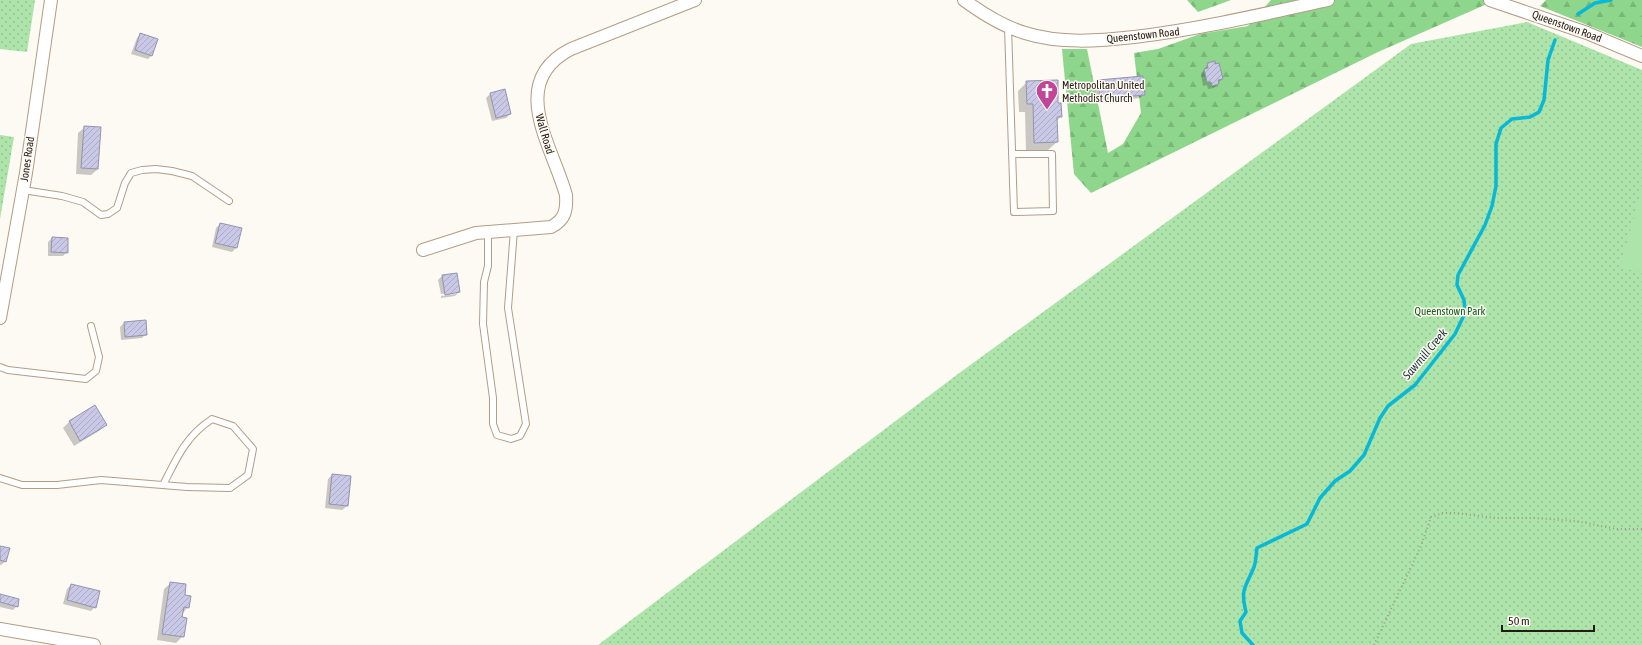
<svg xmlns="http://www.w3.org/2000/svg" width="1642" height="645" font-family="'Asap Condensed',sans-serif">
<defs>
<pattern id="forest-firs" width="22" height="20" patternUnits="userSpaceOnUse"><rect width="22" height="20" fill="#8dd68b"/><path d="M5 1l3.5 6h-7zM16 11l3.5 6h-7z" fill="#7ab777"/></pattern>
<pattern id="park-dots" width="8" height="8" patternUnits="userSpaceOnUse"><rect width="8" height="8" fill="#ace4aa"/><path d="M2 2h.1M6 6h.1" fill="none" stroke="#94c391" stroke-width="1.8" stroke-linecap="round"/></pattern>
<pattern id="building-hatch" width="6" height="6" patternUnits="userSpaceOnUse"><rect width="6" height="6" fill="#c9c8e6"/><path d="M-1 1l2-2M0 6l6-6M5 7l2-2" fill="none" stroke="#acabc4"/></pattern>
</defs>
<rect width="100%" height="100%" fill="#fdf9f3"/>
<path fill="url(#forest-firs)" d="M1187 0H1231L1198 12Z
M1271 0H1496L1378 52 1091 193 1074 174 1062 49H1087L1108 153 1123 144 1141 113 1134 53 1158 49 1200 34 1248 26Z
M1546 0H1642V47L1540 6Z"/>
<path fill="url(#park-dots)" d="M0 0H35L27 52 0 49Z
M1527 22 1642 70V645H598L958 374 1411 44Z
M0 135 14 137 0 219Z"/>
<path fill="#ace4aa" d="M1642 189V271L1619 269Z"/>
<path fill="#0003" d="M141 34 152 55 148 59 131 54 137 38Z
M1208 64 1222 79 1214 88 1208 89 1207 85 1203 86 1201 74Z
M1099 81 1144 94 1140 98 1096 103 1095 85Z
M1027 82 1057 104 1061 116 1056 122 1057 142 1048 150 1026 151 1025 112H1019L1018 91Z
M490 94 510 114 506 118 492 121 486 98Z
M85 127 98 169 91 175 76 174 78 133Z
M220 224 236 248 232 252 212 247 216 228Z
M52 238 67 252 63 256H48V242Z
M442 276 459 292 455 296 441 298V296L456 294V292L441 294 438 280Z
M145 321 146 334 142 338 121 340 120 327 124 323Z
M69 422 106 425 99 431 74 446 63 428Z
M332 475 347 506 342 510 325 508 328 479Z
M0 547 6 561 1 565H0Z
M171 583 183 596 188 607 182 614 183 636 176 643 157 640 164 589Z
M71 585 95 607 91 611 63 604 67 589Z
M0 595 17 606 13 610 0 607Z"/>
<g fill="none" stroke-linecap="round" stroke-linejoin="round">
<path stroke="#08b8d7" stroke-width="3.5" d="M1578 14 1595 3 1611 0
M1253 645 1242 633 1240 621 1246 612C1240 588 1246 587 1254 567 1256 562 1256 554 1257 548L1307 524 1320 498 1335 481 1350 471 1364 455 1380 418 1388 406 1415 385 1455 334 1465 313 1464 300 1457 285 1458 275 1485 225 1492 206 1496 186V144L1501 128 1512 119 1530 117 1539 112 1544 100 1548 60 1555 40"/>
</g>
<path fill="url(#building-hatch)" stroke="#9493af" d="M140 33 158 39 152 56 135 50Z
M1215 61V64L1219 63 1223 79 1218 80 1219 84 1212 86 1211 82H1207L1204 69 1208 68 1207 63Z
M1143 76 1145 95 1100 99 1098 80Z
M1058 80V103H1061L1062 117H1057L1058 142 1034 143 1033 104H1027L1026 81Z
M505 89 511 114 496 118 490 93Z
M84 126 101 127 98 169 81 168Z
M220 223 242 228 237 248 215 243Z
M52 237 68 238V253L51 252Z
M457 273 460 292 445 295 442 275Z
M146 320 147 335 125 337 124 322Z
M95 405 107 425 80 441 69 421Z
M332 474 351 476 348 506 329 504Z
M0 546 10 548 6 562 0 560Z
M170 582 186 584 185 595 191 596 189 608 184 607 182 617 187 618 184 637 162 634Z
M71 584 100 591 96 608 67 600Z
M0 594 19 599 18 607 0 602Z"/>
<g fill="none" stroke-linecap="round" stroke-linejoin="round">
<g stroke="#b29d85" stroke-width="8">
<path id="lane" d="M1008 27 1014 212 1053 211 1052 154H1012
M23 190 62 196 83 202 101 215 108 214 117 208 125 183 131 173 142 170 156 169 172 171 192 176 229 201
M488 232V266L484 282 483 324 493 398V424L497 435 511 439 520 436 526 424 508 308 514 230
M0 367 8 370 86 379 96 371 99 357 91 326
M0 478 22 485H57L101 480 187 487 230 488 248 475 253 449 233 426 212 419C185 437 177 458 163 485"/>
</g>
<g stroke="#b29d85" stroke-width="14">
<path id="street" d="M964 0C983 14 1002 26 1025 33 1060 44 1099 41 1134 37 1200 29 1264 14 1328 0
M1490 0 1587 33 1642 56
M423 250 476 233 551 227C565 220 567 210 566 195 553 147 506 82 571 49L695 0
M0 318 26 173 51 0
M0 629 94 645"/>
</g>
<path stroke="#9e9891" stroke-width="2" stroke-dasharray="1 3" stroke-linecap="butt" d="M1374 645 1421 546 1431 517 1443 513H1456L1495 518H1535L1576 521 1616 529H1642"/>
<use href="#lane" stroke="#fff" stroke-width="6"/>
<use href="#street" stroke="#fff" stroke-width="12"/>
</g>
<defs>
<g id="church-pin" transform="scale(1.15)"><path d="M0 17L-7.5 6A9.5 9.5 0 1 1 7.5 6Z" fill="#c14697" stroke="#fdf9f3"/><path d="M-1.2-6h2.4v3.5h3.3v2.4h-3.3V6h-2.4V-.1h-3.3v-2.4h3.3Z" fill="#fff"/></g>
</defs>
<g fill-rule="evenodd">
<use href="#church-pin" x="1047" y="91"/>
</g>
<g text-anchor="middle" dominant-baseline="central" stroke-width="3" stroke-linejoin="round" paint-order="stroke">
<g font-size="11" fill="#241c13" stroke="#fdf9f3">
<text transform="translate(1567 26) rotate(20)">Queenstown Road</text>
<text transform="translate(1143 35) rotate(-6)">Queenstown Road</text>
<text transform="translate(545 134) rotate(74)">Wall Road</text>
<text transform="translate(27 159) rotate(-82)">Jones Road</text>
</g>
<g font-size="11" fill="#241c13" stroke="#fdf9f3" text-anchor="start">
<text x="1062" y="85">Metropolitan United<tspan x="1062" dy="13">Methodist Church</tspan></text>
</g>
<g font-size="11" fill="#15601a" stroke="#fdf9f3">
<text x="1450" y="311">Queenstown Park</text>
</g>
<g font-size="12" font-style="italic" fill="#1b3338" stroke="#fdf9f3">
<text transform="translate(1425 354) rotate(-50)">Sawmill Creek</text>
</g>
</g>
<path d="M1502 625v6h92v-6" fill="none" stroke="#241c13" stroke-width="2"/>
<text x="1508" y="625" font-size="12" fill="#241c13" stroke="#fdf9f3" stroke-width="3" paint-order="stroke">50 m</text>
</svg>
